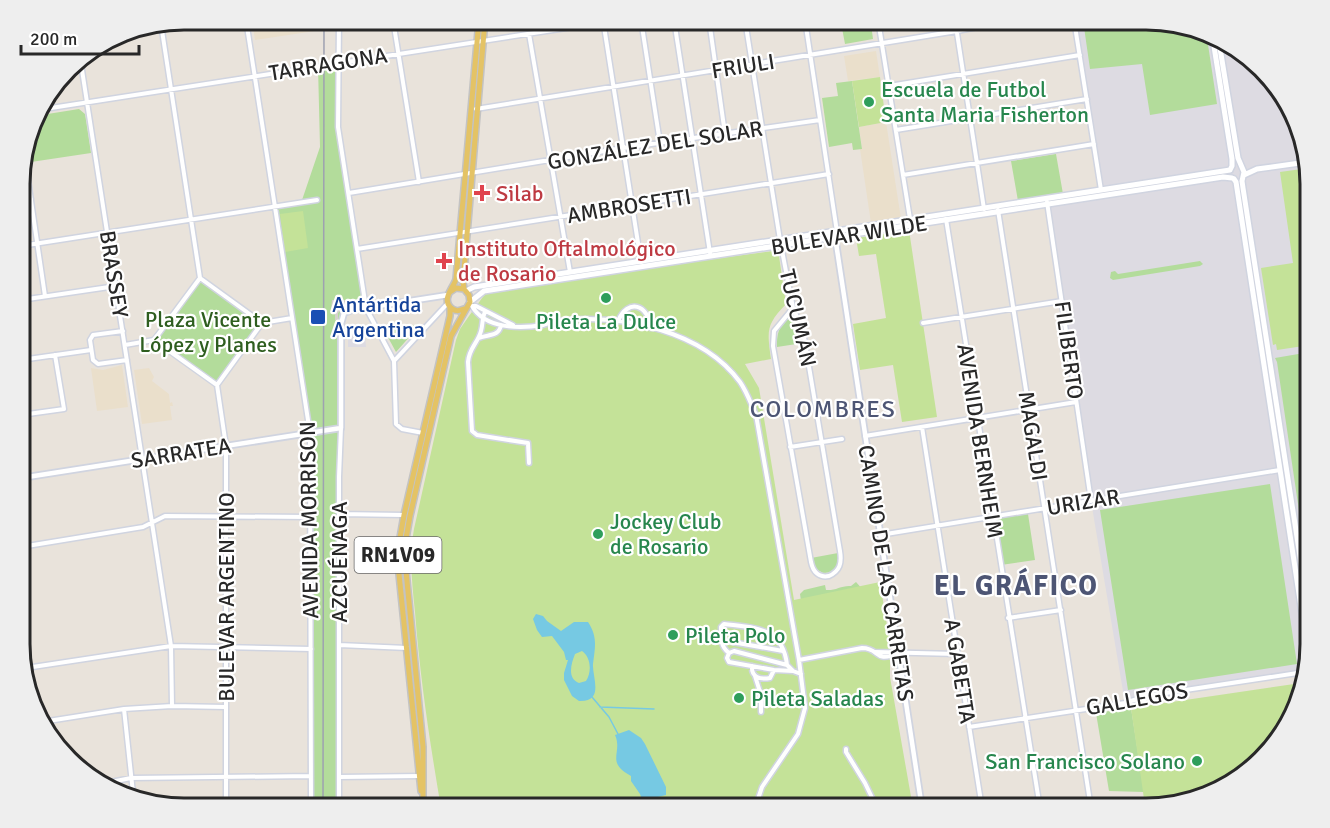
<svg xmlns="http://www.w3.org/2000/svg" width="1330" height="828" font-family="Signika,sans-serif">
<rect width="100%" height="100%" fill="#e9e3db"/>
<path fill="#dddbe2" d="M1075 20H1147L1237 47 1288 101 1310 173V655L1304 672 1146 696 1125 703 1091 501 1048 204 1101 195Z
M348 334H365L366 347H348Z"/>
<path fill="#eadfcb" d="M252 20H315V31L255 40Z
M876 51 880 77 848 81 844 56Z
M886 122 901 219 871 223 860 149 862 148 859 127Z
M122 365 128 407 97 411 91 368 103 370Z
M149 368 154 377 152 381 169 394 170 403 172 402 173 406H170L172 420 142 424 134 370Z"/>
<path fill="#b3dc9b" d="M1083 20H1147L1207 38 1217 104 1150 115 1142 64 1090 69Z
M871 24 873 39 845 44 842 28Z
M339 63 338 127 366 308 348 311 341 319 339 808H311L310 433 275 206 301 203 320 147 318 66Z
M852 81 862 149 853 150 852 143 829 147 822 98 838 96 836 83Z
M79 109 85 114 91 153 31 162 28 141 35 116Z
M1056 154 1063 194 1018 201 1011 161Z
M1200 261 1203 264 1200 266 1113 280 1110 278 1111 272 1115 271 1118 274Z
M200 278 262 323 217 385 154 340Z
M792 317 801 333 803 343 777 347C777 333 779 323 792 317Z
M421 324 396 352 384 330Z
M1310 352V530L1302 531 1277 362 1275 358Z
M1270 484 1297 664 1128 690 1100 510Z
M1028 514 1035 560 1001 565 995 522 999 518Z
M838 553 839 564 833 572 823 573 814 568 811 558Z
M856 582 864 591 802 608 800 594 804 590 825 585 826 590C835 591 842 585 851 586Z
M1131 708 1144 792 1109 791 1096 713Z"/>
<path fill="#c4e298" d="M880 77 886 122 859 127 852 81Z
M1309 168 1310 345 1277 350 1276 344 1273 345 1261 268 1293 263 1280 172Z
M303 211 308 248 285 252 280 214Z
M909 230 937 417 902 422 893 365 860 370 853 324 886 318 876 254 859 256 856 238Z
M773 251 779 256 786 304C766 325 767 330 771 359L745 364 759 388 794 600 880 582 890 645V677L913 808H441C430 743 420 678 415 612 412 584 409 556 414 529L456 340 460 329 469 316 485 294 631 270Z
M1301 683 1283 735 1228 787 1180 801 1144 799 1131 708Z"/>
<path fill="#d6d2cd" d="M332 300H364V302L359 306H355L353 304 342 305 344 308 338 313V320H335V311H331Z"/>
<path fill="#76c9e3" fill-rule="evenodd" d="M536 614 543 616 547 621 561 631 574 622H588C598 637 595 648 593 664 592 677 605 702 579 701L572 696 564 680V673L568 660H566L564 652 552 636 542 637 537 630 533 619ZM582 651C591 657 592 672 586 681L579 683C567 678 571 664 575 654Z
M629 730 641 738 645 744 666 787V795L658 797V808H645L640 794 631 781V776C605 762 623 753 615 735Z"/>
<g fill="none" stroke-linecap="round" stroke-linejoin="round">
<path stroke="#76c9e3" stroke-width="1.5" d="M592 697 609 717 618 734
M600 707 654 709"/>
<g stroke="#d0d4e0" stroke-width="7">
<path id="minor" d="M246 20 310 433 311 808
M339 20 338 127 366 308 394 361 396 424 402 429 423 433
M393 20 419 182
M603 20 641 262
M641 20 660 143
M674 20 710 253
M709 20 725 134
M745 20 780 240 793 308 803 331 840 551C842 563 840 571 829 576 819 578 813 572 811 562L773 346 774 331 793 308
M805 20 837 232
M878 20 911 225
M955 20 984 209
M1074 20 1101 190
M161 24 200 278
M529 34 570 272
M80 57 171 646 172 706
M889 86 1080 55
M476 109 957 31 1014 20
M38 110 618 20
M896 130 1087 99
M24 153 45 296
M903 175 1094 144
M349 193 623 148 820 120
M21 200 31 199
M1047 202 1091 501
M998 210 1091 808
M946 219 1040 808
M21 246 317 200
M357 249 829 174
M21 300 116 286
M472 306C485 329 520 329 543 325 550 323 558 320 565 320 625 315 702 331 740 382 747 392 751 404 756 415L799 660 805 708 798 734 762 787 755 808
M472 306H476L513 325
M485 312C482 318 483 324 481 331 478 343 469 348 468 362L472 431 477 435 528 443 529 463
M618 321C628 298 648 304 651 328
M262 323 217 385 154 340 200 278 262 323 292 318
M923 323 1062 301
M123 331 93 335 90 340 93 360 98 364 127 360
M479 338C488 334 499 337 501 325
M125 345 154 340
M21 360 91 350
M394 361 448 303
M217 385 226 446V808
M21 415 64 409 55 355
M922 427 982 808
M865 436 1076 402
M790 447 842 439
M339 514 404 515
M880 535 1280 470
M21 547 143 527 165 516 310 517
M1008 618 1061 610
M721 640 783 651
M339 645 407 648
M875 652 957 654
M729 653 734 651 787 665 793 671 801 674
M799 660 862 648C881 648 873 664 899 653
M787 665C783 627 755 628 724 624L721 627C721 638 720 646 729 653L727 658 729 662 774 670 793 671
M752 666C751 677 760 680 770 678L774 670
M26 668 171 646 311 649
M755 676 761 695V712
M124 709 133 793
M42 722 124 709 172 706 226 707
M969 727 1125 703 1146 696 1304 672
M846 749V752L865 783 877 808
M339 777 420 776
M101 784 131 778 311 776
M339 808V477L341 428"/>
</g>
<g stroke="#d0d4e0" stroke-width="8">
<path id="tertiary" d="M837 234 836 243 922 808
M21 478 341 428V324L344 313 352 310 448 295"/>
</g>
<g stroke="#d0d4e0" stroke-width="8">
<path id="secondary" d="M1213 40 1232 159V166L1230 170
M1219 42 1238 158 1244 172 1242 181 1243 188 1310 621
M1244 175 1257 169 1307 162
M1234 179 1236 182 1309 659
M466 291 474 287 1230 170
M470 302 484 291 1223 177 1232 178
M21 632 30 689"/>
</g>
<g stroke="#c3c3c3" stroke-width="8">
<path id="primary" d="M464 289 463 282 485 20
M464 309C459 311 455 312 450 307 442 298 454 287 456 279L479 20
M421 791 399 574 398 549 404 515 450 316V307
M423 808V747L404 550 410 516 451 336 470 302 469 295 464 289 456 288 450 292"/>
</g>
<use href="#minor" stroke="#fff" stroke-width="4"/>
<use href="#tertiary" stroke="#fff" stroke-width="4.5"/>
<use href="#secondary" stroke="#fff" stroke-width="5"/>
<use href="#primary" stroke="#e4c365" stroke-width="5"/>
<path stroke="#9ea1b1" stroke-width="1.5" d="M323 808 324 20"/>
</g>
<g fill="#2e9e5b" stroke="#fff" stroke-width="2">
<circle cx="869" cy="102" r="6"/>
<circle cx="606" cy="298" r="6"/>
<circle cx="598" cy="534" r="6"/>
<circle cx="673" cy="635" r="6"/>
<circle cx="739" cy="698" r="6"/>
<circle cx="1197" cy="761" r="6"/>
</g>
<g fill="#e0444e" stroke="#fff" stroke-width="2">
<path d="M479 184h6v6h6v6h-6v6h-6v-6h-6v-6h6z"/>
<path d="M441 252h6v6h6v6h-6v6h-6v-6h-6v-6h6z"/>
</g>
<rect fill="#1a4fb4" stroke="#fff" stroke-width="2" x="310" y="309" width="16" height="16" rx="3"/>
<g text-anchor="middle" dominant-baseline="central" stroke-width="4.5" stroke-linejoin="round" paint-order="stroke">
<rect fill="#fff" stroke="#686868" stroke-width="1.5" x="354.5" y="537" width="87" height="36" rx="4.5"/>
<g font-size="21" font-weight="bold" fill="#282828">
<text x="398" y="555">RN1V09</text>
</g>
<g font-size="22" fill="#282828" stroke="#fff">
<text transform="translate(328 64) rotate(-9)">TARRAGONA</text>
<text transform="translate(743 66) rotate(-9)">FRIULI</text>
<text transform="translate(655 145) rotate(-9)">GONZÁLEZ DEL SOLAR</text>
<text transform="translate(629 206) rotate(-9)">AMBROSETTI</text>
<text transform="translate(849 235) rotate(-9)">BULEVAR WILDE</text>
<text transform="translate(114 274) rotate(81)">BRASSEY</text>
<text transform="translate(798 318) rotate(77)">TUCUMÁN</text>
<text transform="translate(1069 350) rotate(82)">FILIBERTO</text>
<text transform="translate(1033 436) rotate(81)">MAGALDI</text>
<text transform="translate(980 441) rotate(81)">AVENIDA BERNHEIM</text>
<text transform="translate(181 453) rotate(-9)">SARRATEA</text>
<text transform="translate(1083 502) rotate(-9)">URIZAR</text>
<text transform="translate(309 520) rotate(-91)">AVENIDA MORRISON</text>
<text transform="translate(339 562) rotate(-90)">AZCUÉNAGA</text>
<text transform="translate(886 573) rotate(81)">CAMINO DE LAS CARRETAS</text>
<text transform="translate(226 597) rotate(-90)">BULEVAR ARGENTINO</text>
<text transform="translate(960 671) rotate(81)">A GABETTA</text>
<text transform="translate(1137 699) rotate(-10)">GALLEGOS</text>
</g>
<g font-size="22" fill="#27864d" stroke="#fff" text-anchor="start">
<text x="881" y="89">Escuela de Futbol<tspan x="881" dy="25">Santa Maria Fisherton</tspan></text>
<text x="606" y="321" text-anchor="middle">Pileta La Dulce</text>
<text x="610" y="521">Jockey Club<tspan x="610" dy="25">de Rosario</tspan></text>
<text x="685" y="635">Pileta Polo</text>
<text x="751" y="698">Pileta Saladas</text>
<text x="1185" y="761" text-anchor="end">San Francisco Solano</text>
</g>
<g font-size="22" fill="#be3a42" stroke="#fff" text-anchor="start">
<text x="496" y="193">Silab</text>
<text x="458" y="248">Instituto Oftalmológico<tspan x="458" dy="25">de Rosario</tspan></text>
</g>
<g font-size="22" fill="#164399" stroke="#fff" text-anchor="start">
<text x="332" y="304">Antártida<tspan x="332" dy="25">Argentina</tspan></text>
</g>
<g font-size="22" fill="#2e5e1f" stroke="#fff">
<text x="208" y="319">Plaza Vicente<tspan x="208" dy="25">López y Planes</tspan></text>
</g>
<g font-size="24" letter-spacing="1.5" fill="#4d5574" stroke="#fff">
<text x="823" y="409">COLOMBRES</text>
</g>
<g font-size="28" font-weight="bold" letter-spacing="1.5" fill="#4d5574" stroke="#fff">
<text x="1016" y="586">EL GRÁFICO</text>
</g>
</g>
<path d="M0 0H1330V828H0ZM184 30H1146A154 154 0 0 1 1300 184V644A154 154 0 0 1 1146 798H184A154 154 0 0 1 30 644V184A154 154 0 0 1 184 30Z" fill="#eee" fill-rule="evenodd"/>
<path fill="none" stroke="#282828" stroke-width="3" d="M184 30H1146A154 154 0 0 1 1300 184V644A154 154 0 0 1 1146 798H184A154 154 0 0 1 30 644V184A154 154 0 0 1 184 30Z"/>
<path d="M21 45v9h118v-9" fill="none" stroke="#282828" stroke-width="3"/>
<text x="30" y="45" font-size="18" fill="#282828" stroke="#ffffff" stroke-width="4.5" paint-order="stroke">200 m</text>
</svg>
